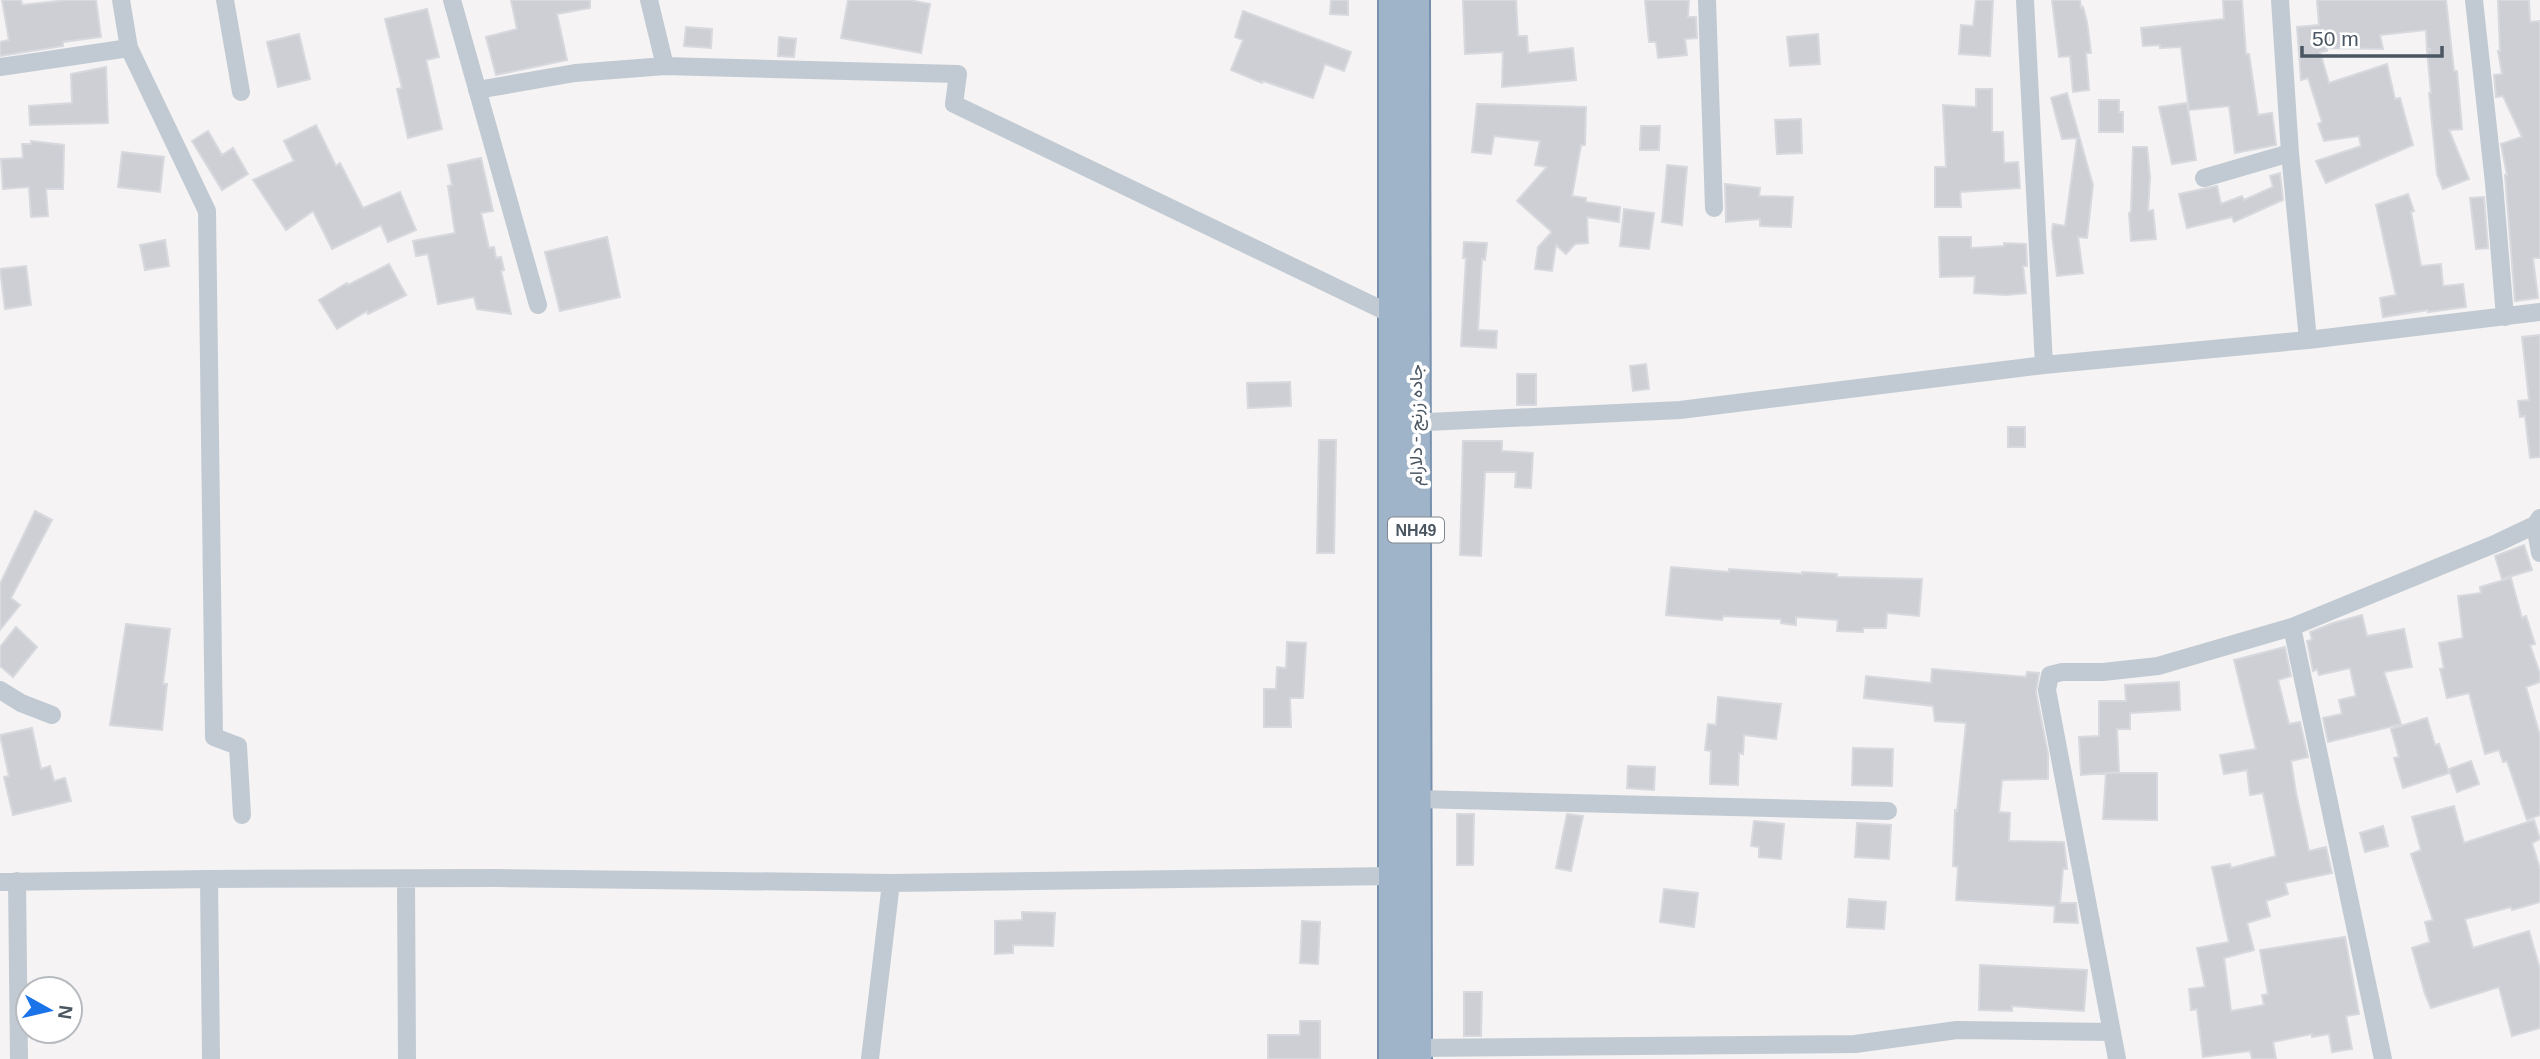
<svg xmlns="http://www.w3.org/2000/svg" width="2540" height="1059" font-family="Helvetica,Vazirmatn,sans-serif">
<rect width="100%" height="100%" fill="#f5f3f3"/>
<path fill="#cdcfd5" stroke="#d7d9de" stroke-width="2" d="M2 0H21L22 5 67 0H96L101 37 63 42V46L0 56V42L9 40Z
M511 0H590V8L557 14 567 60 496 75 486 37 517 29Z
M848 0H909L930 4 921 53 841 38Z
M1331 0H1348V15L1330 14Z
M1463 0H1516L1518 36H1527L1528 53 1573 48 1576 80 1502 87 1503 52 1465 54Z
M1645 0H1689L1688 17H1696L1697 38 1685 39 1687 55 1658 58 1656 42H1649Z
M1976 0H1993L1990 56 1959 54 1961 25 1973 26Z
M2052 0H2080L2081 8 2083 7 2087 22 2091 53H2086L2089 90 2073 92 2070 56 2059 57Z
M2223 0H2242L2246 54H2249L2258 115 2272 113 2276 145 2235 153 2229 106 2189 110 2181 47 2160 48V45L2143 46 2141 28 2224 19Z
M2317 0H2446L2454 71H2457L2462 129 2449 130 2469 179 2443 189 2437 174 2429 93H2431L2427 50 2431 49H2427L2426 30 2380 35 2383 49 2327 48V51L2320 52 2329 83 2387 64 2395 99 2400 98 2413 145 2326 183 2316 161 2361 146 2359 136 2324 141 2318 124 2322 122 2308 78 2301 80 2297 27 2319 25Z
M2498 0H2529L2530 22 2540 21V258H2533L2538 298 2515 301 2505 175H2507L2501 144 2522 137 2503 96 2496 97 2494 75 2502 74 2498 51H2500Z
M427 9 439 57 426 60 442 129 408 138 397 89 402 88 385 19Z
M1243 11 1351 52 1344 71 1325 64 1313 98 1263 81 1262 83 1231 70 1243 40 1235 37Z
M686 27 712 29 711 48 684 46Z
M299 34 310 79 278 87 267 42Z
M1818 34 1820 64 1790 66 1787 37Z
M779 37 796 39 794 57 778 56Z
M106 67 108 123 30 125 29 106 72 103 71 74Z
M1976 89H1992V132H2003L2004 163 2018 162 2020 188 1960 192 1961 207H1935V167H1946L1943 105 1976 107Z
M2067 93 2093 185 2087 238 2078 237 2083 273 2057 276 2052 234 2053 224 2065 226 2077 138 2062 139 2051 98Z
M2099 100H2119V112H2123V132H2099Z
M2187 103 2196 160 2172 164 2159 107Z
M1477 104 1586 107 1585 145H1581L1572 196 1586 198V202L1620 207 1619 222 1587 217 1588 243 1575 244 1566 254 1556 245 1552 271 1535 269 1538 247 1552 232 1517 201 1547 167 1535 165 1540 141 1494 136 1491 154 1472 152Z
M1801 119 1802 153 1777 154 1775 120Z
M316 125 336 166 340 163 363 208 400 192 416 230 388 242 381 225 332 249 313 211 286 230 253 180 294 161 284 141Z
M1641 126H1660L1659 150H1640Z
M208 131 222 155 233 148 248 174 222 190 192 141Z
M31 141 64 145 63 189H46L48 216 31 217 29 187 3 189 1 159 23 158 22 144H31Z
M2133 147H2147L2150 177 2148 211 2153 210 2156 239 2131 241 2129 213 2131 212Z
M122 152 164 157 160 192 118 187Z
M481 158 493 211 481 213 489 248 494 247 496 258 501 257 504 270 501 271 511 314 477 309 474 297 438 304 428 254 416 256 413 241 455 233 448 186 452 185 448 165Z
M1667 165 1687 167 1682 225 1662 222Z
M2280 173 2283 200 2234 222 2232 217 2187 228 2179 194 2217 186 2221 204 2242 196 2244 200 2273 187 2270 176Z
M1725 184 1760 188 1759 196 1793 197 1791 227 1760 226V219L1726 222Z
M2408 194 2414 211 2411 212 2421 266 2441 264 2443 286 2463 284 2466 307 2428 312V310L2383 317 2380 298 2396 295 2376 205Z
M2484 197 2488 248 2476 249 2470 198Z
M1624 209 1654 213 1649 249 1620 246Z
M607 237 620 297 560 311 545 252Z
M1939 237H1971V248L2004 246V243L2026 244 2027 266H2023L2026 293 2006 295 1974 293 1975 276 1940 277Z
M165 240 169 266 145 270 140 245Z
M1464 242 1487 243 1485 260 1482 259 1478 330 1497 331 1496 348 1461 346 1466 258H1463Z
M389 264 406 295 368 314 367 311 337 329 319 300 347 283 348 285Z
M26 266 31 305 5 309 0 269Z
M2540 335V457L2530 458 2525 416 2520 417 2518 401 2529 400 2522 337Z
M1646 364 1649 389 1633 391 1630 366Z
M1517 374H1536V405H1517Z
M1290 382 1291 406 1248 408 1247 383Z
M2008 427H2025V447H2008Z
M1319 440H1336L1334 553H1317Z
M1463 441H1502V451L1533 453 1531 488 1515 487 1516 472H1485L1481 556 1460 555Z
M35 511 52 520 11 598 20 605 0 630V584Z
M2524 545 2532 570 2502 579 2495 556Z
M1671 567 1729 572V569L1802 574V572L1837 574V577L1922 579 1919 616 1887 613 1886 628H1863V632L1837 631 1838 620 1796 617V625L1781 623V619L1723 616 1722 620 1666 615Z
M2511 578 2522 618 2526 616 2535 644 2530 645 2540 674V682L2526 687 2540 736V815L2527 820 2507 761 2503 762 2499 750 2485 754 2469 693 2447 698 2440 669 2444 668 2439 643 2463 638 2458 596 2481 593 2480 587Z
M2362 615 2367 636 2404 629 2412 667 2384 672 2401 724 2328 742 2323 718 2342 714 2339 700 2356 696 2350 668 2319 675 2317 669 2313 671 2307 641 2312 640 2310 632 2333 623Z
M126 624 170 629 163 684H167L162 730 110 725Z
M16 627 37 647 13 677 0 666V647Z
M1287 642 1306 643 1303 698H1290L1291 727H1264V689H1276L1277 667 1286 668Z
M2285 647 2291 676 2278 680 2289 724 2300 722 2308 757 2291 761 2296 793 2309 851 2326 847 2332 873 2285 883 2288 894 2266 901 2270 916 2247 923 2254 950 2224 958 2231 1011 2264 1005 2262 995 2268 994 2260 950 2345 937 2359 1014 2346 1016 2352 1049 2332 1052 2329 1034 2312 1037V1034L2273 1042 2276 1059H2252L2250 1051 2203 1057 2197 1009 2191 1010 2189 989 2205 987 2197 948 2229 942 2212 867 2230 864 2231 868 2276 856 2263 793 2250 795 2247 770 2224 774 2220 755 2256 749 2234 660Z
M1932 669 2026 677 2027 672 2039 673 2036 692 2048 754V779L2002 780 1999 812 2010 813 2009 841 2064 842 2067 869H2063L2060 903H2076L2078 923 2054 922 2055 906 1956 900 1958 867 1953 866 1955 810 1957 811 1966 723 1935 721 1933 706 1864 698 1866 676 1931 683Z
M2179 682 2180 710 2130 713V729H2117L2119 772 2081 775 2079 737 2099 736V701H2126L2125 685Z
M1718 697 1781 704 1776 739 1744 735 1743 754 1739 753 1738 785 1710 784 1711 751 1705 750 1708 724 1716 725Z
M2427 718 2435 745 2439 744 2449 773 2403 788 2394 758 2399 757 2391 729Z
M32 728 41 769 50 766 54 781 65 778 71 801 13 815 4 777 9 776 0 735Z
M1853 748 1893 749 1892 786 1852 785Z
M2471 761 2479 784 2457 792 2449 769Z
M1628 766 1655 767 1654 790 1627 788Z
M2106 773H2157V820L2103 819Z
M2454 806 2464 843 2534 820 2540 839 2532 843 2540 869V902L2512 910 2511 907 2465 919 2473 948 2529 931 2540 969V1028L2512 1036 2499 987 2431 1008 2425 994 2412 948 2430 942 2425 922 2433 920 2411 854 2421 850 2412 817Z
M1457 814H1474L1473 865H1457Z
M1567 814 1583 816 1571 871 1556 868Z
M1754 821 1784 824 1781 859 1759 857V847L1751 846Z
M1857 823 1891 825 1889 859 1855 857Z
M2383 826 2388 846 2365 852 2360 833Z
M1664 889 1698 893 1694 927 1660 922Z
M1849 899 1886 902 1884 929 1847 927Z
M1022 912 1055 913 1053 946 1013 945V953L995 954V921L1022 920Z
M1302 921 1320 922 1318 964 1300 963Z
M1980 965 2087 970 2084 1011 2012 1006V1011L1979 1010Z
M1464 992H1482L1481 1036H1464Z
M1300 1021H1320V1059H1268V1035H1300Z"/>
<g fill="none" stroke-linecap="round" stroke-linejoin="round">
<g stroke="#7690ad" stroke-width="32">
<path id="trunk" d="M1393 0V1059
M1415 0 1417 1059"/>
</g>
<path stroke="#c1cad2" stroke-width="18" d="M121 0 129 48 207 211 214 737 238 746 242 815
M225 0 241 92
M452 0 538 305
M649 0 665 66
M1707 0 1714 208
M2025 0 2044 365
M2280 0 2290 153 2308 340
M2474 0 2494 183 2505 317
M0 67 129 48
M477 90 575 73 665 66 958 74 954 104 1393 315
M2204 178 2290 153
M1407 423 1680 410 2044 365 2308 340 2540 312
M2535 525 2540 553
M2292 627 2383 1059
M0 690 21 703 52 715
M1416 799 1888 811
M209 879 211 1059
M406 879 407 1059
M17 881 19 1059
M0 882 209 879 498 878 891 883 1393 876
M1417 1048 1855 1044 1957 1030 2112 1032
M870 1059 891 883
M2117 1059 2047 690 2050 675 2062 672H2103L2158 666 2292 627 2497 543 2535 525 2540 518"/>
<use href="#trunk" stroke="#9fb4c9" stroke-width="28"/>
</g>
<g text-anchor="middle" dominant-baseline="central" stroke-width="7" stroke-linejoin="round" paint-order="stroke">
<rect fill="#fff" stroke="#808990" stroke-width="2" x="1388" y="517.5" width="56" height="25" rx="5"/>
<g font-size="16" font-weight="bold" fill="#4a5661">
<text x="1416" y="530">NH49</text>
</g>
<g font-size="18" fill="#4a5661" stroke="#fff">
<text transform="translate(1416 425) rotate(-90)">جاده زرنج - دلارام</text>
</g>
</g>
<g transform="translate(49 1010) rotate(98)"><circle r="33" fill="#ffffff" stroke="#b7bbc0" stroke-width="2"/>
<path d="M0-5L12 26L0 18L-12 26Z" fill="#1a73e8"/>
<text y="-10" font-size="19" font-weight="bold" text-anchor="middle" fill="#4a5661">N</text>
</g>
<path d="M2302 46v10h140v-10" fill="none" stroke="#4a5661" stroke-width="3.5"/>
<text x="2312" y="46" font-size="21" fill="#4a5661" stroke="#ffffff" stroke-width="5" paint-order="stroke">50 m</text>
</svg>
